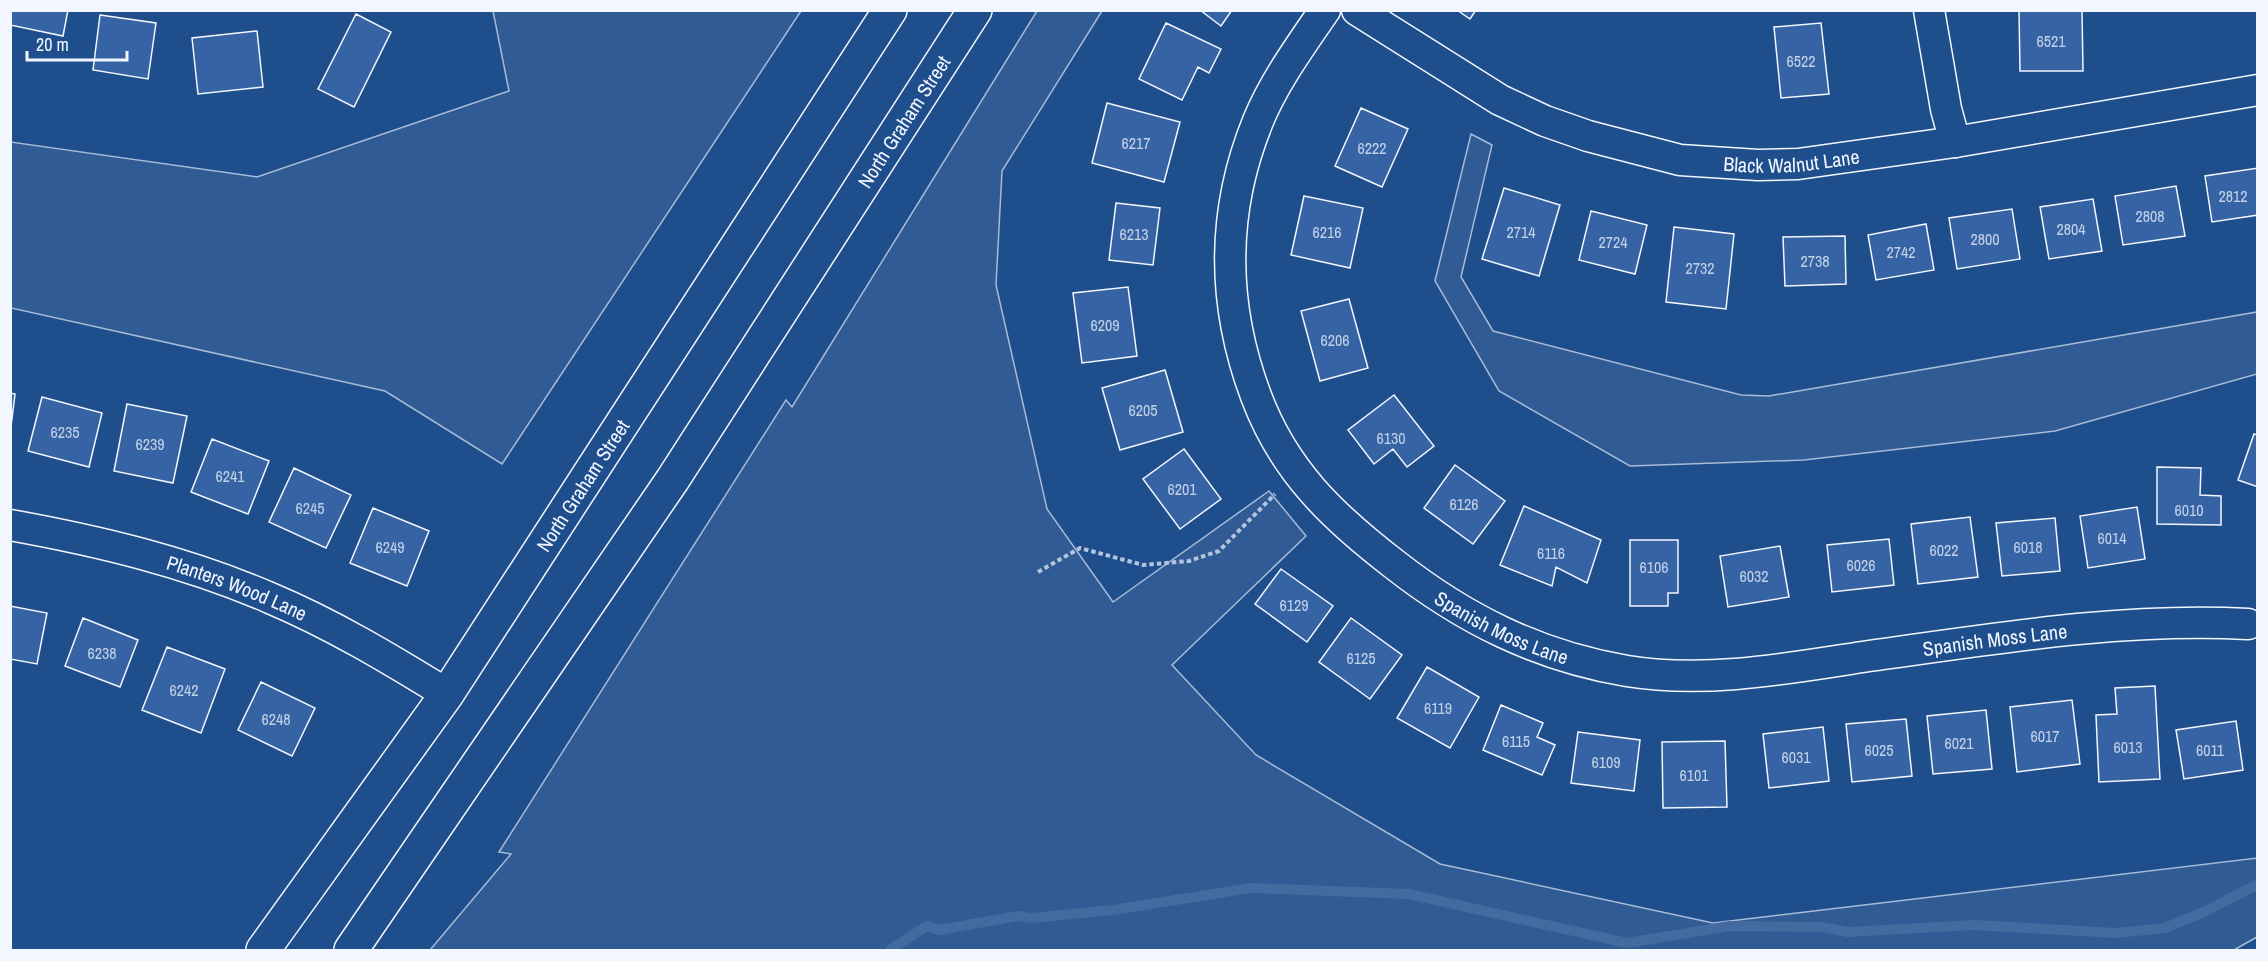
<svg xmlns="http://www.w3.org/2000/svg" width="2268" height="961" font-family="'Archivo Narrow',sans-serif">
<rect width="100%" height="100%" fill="#1f4e8c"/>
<path fill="#305b95" stroke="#a8bbd7" stroke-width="1.5" d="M493 11H801L502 464 385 391 11 308V142L257 177 509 91Z
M1037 11H1102L1002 171 996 285 1047 509 1113 602 1269 491 1306 536 1172 665 1256 755 1440 864 1713 923 2257 858V937L2234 950H430L511 854 499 852 786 400 792 407Z
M1471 134 1492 145 1461 277 1493 331 1741 395 1769 396 2257 312V374L2055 431 1804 460 1630 466 1499 391 1435 281Z"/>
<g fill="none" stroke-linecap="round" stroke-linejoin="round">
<path stroke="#446ba0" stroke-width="10" d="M890 950 927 926 939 930 1018 916 1031 918 1113 910 1251 888 1409 894 1627 943 1730 926 1821 927 1848 932 1974 925 2116 933 2165 928 2202 913 2258 884"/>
</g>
<path fill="#3563a3" stroke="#f2f6ff" stroke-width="1.5" d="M10 10H68L63 36 10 25Z
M1200 10H1232L1221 26Z
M1457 10H1476L1470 19Z
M2019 10H2082L2083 71H2020Z
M356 14 391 32 354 107 318 89Z
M100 15 156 23 148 79 93 70Z
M1166 23 1221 49 1209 73 1198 67 1182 100 1139 79Z
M1821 23 1829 94 1781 98 1774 27Z
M257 31 263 87 198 94 192 38Z
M1107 103 1180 122 1164 182 1092 163Z
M1361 108 1408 129 1382 187 1335 166Z
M2258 168V215L2212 222 2205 176Z
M2176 186 2185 236 2123 245 2115 196Z
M1504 188 1560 205 1539 276 1482 259Z
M1304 196 1363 208 1350 268 1291 255Z
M2093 199 2102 251 2049 259 2040 207Z
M1116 203 1160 208 1153 265 1109 260Z
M2012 209 2020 259 1957 269 1949 218Z
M1591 211 1647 225 1635 274 1579 260Z
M1926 224 1934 270 1876 280 1868 235Z
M1674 227 1734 234 1726 309 1666 302Z
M1845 236 1846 284 1785 286 1783 237Z
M1128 287 1137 356 1082 363 1073 293Z
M1349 299 1368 368 1320 381 1301 311Z
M1165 370 1183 432 1120 450 1102 388Z
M10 393 15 394 10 435Z
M1394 395 1434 446 1407 467 1393 449 1374 464 1348 430Z
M42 397 102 413 89 467 28 451Z
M127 404 187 416 173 483 114 471Z
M2254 434 2258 435V487L2238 480Z
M212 439 269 461 248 514 191 492Z
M1184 449 1221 499 1180 529 1143 479Z
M1455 465 1505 501 1473 544 1424 508Z
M2157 467 2201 468 2200 495 2221 496V525L2157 524Z
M294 468 351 495 326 548 269 522Z
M1524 506 1601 540 1587 583 1556 567 1552 586 1500 565Z
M2137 507 2145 559 2088 568 2080 516Z
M373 508 429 531 407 586 350 563Z
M1970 517 1978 577 1918 584 1911 524Z
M2055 518 2060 571 2002 576 1996 523Z
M1889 539 1894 585 1832 592 1827 545Z
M1630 540H1678V593H1668V606H1630Z
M1780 546 1789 597 1728 607 1720 556Z
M1281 569 1333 606 1307 642 1255 604Z
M10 606 47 613 37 664 10 659Z
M83 618 138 640 120 687 65 666Z
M1351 618 1402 655 1370 699 1319 662Z
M167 647 225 669 201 733 142 710Z
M1427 667 1479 697 1450 748 1397 718Z
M261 682 315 708 292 756 238 730Z
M2155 686 2160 779 2099 782 2096 715 2117 714 2115 688Z
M2072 700 2080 764 2017 772 2010 707Z
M1501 705 1543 723 1537 737 1555 745 1542 775 1483 750Z
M1986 710 1992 769 1933 774 1927 716Z
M1906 719 1912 776 1852 782 1846 724Z
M2236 721 2243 770 2184 779 2176 730Z
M1823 727 1829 781 1769 788 1763 734Z
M1578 732 1640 740 1634 791 1571 783Z
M1725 741 1727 807 1663 808 1662 742Z"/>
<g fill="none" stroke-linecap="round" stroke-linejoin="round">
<g stroke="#f2f6ff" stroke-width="33">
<g id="minor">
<path id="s1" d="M1325 10C1301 45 1274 82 1258 121 1221 212 1222 305 1256 396 1284 471 1333 517 1394 564 1464 619 1538 656 1627 671 1707 684 1790 668 1869 656 1992 639 2124 617 2248 624"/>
<path id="s2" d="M1357 10 1500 100 1545 121 1588 136 1680 160 1758 165 1798 164 1955 142 2258 90"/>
<path d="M1929 10 1946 109 1955 142"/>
<path id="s3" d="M10 525C99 541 187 562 270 598 332 624 390 659 447 694"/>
</g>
</g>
<g stroke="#f2f6ff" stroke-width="36">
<g id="secondary">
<path id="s4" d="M263 950 447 694 890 10"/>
<path id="s5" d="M351 950 673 479 975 10"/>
</g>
</g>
<path stroke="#b3c4dc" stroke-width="4" stroke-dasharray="4.5 3" stroke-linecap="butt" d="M1038 572 1080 548 1143 565 1189 561 1219 551 1275 494"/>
<use href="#minor" stroke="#1f4e8c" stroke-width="30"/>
<use href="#secondary" stroke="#1f4e8c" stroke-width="33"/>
</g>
<g text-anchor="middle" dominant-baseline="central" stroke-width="4.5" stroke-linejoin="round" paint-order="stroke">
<g font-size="16" fill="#c3d1e8">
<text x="2051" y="41">6521</text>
<text x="1801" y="61">6522</text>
<text x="1136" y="143">6217</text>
<text x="1372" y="148">6222</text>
<text x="2233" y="196">2812</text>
<text x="2150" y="216">2808</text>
<text x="2071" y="229">2804</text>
<text x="1327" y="232">6216</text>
<text x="1521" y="232">2714</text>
<text x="1134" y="234">6213</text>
<text x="1985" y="239">2800</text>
<text x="1613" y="242">2724</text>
<text x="1901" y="252">2742</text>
<text x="1815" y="261">2738</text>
<text x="1700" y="268">2732</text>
<text x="1105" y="325">6209</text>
<text x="1335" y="340">6206</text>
<text x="1143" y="410">6205</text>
<text x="65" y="432">6235</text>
<text x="1391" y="438">6130</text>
<text x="150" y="444">6239</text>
<text x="230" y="476">6241</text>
<text x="1182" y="489">6201</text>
<text x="1464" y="504">6126</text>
<text x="310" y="508">6245</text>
<text x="2189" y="510">6010</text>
<text x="2112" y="538">6014</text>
<text x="390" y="547">6249</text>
<text x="2028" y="547">6018</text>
<text x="1944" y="550">6022</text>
<text x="1551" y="553">6116</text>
<text x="1861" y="565">6026</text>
<text x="1654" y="567">6106</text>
<text x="1754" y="576">6032</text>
<text x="1294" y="605">6129</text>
<text x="102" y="653">6238</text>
<text x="1361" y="658">6125</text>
<text x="184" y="690">6242</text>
<text x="1438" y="708">6119</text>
<text x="276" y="719">6248</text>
<text x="2045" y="736">6017</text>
<text x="1516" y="741">6115</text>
<text x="1959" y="743">6021</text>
<text x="2128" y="747">6013</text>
<text x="1879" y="750">6025</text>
<text x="2210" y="750">6011</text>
<text x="1796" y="757">6031</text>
<text x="1606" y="762">6109</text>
<text x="1694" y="775">6101</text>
</g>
<g font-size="20" fill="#f2f6ff" stroke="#1f4e8c">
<text stroke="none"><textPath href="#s5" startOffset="996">North Graham Street</textPath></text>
<text stroke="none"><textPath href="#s2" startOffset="471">Black Walnut Lane</textPath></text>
<text stroke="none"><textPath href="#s4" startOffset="564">North Graham Street</textPath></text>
<text stroke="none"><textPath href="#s3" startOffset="236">Planters Wood Lane</textPath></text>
<text stroke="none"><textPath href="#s1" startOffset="758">Spanish Moss Lane</textPath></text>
<text stroke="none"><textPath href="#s1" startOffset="1262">Spanish Moss Lane</textPath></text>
</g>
</g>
<rect width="2268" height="961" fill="none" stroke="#f2f6ff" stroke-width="24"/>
<path d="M27 51v9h100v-9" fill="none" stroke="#f2f6ff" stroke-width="3"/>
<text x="36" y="51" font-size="18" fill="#f2f6ff" stroke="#1f4e8c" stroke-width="4.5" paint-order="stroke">20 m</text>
</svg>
